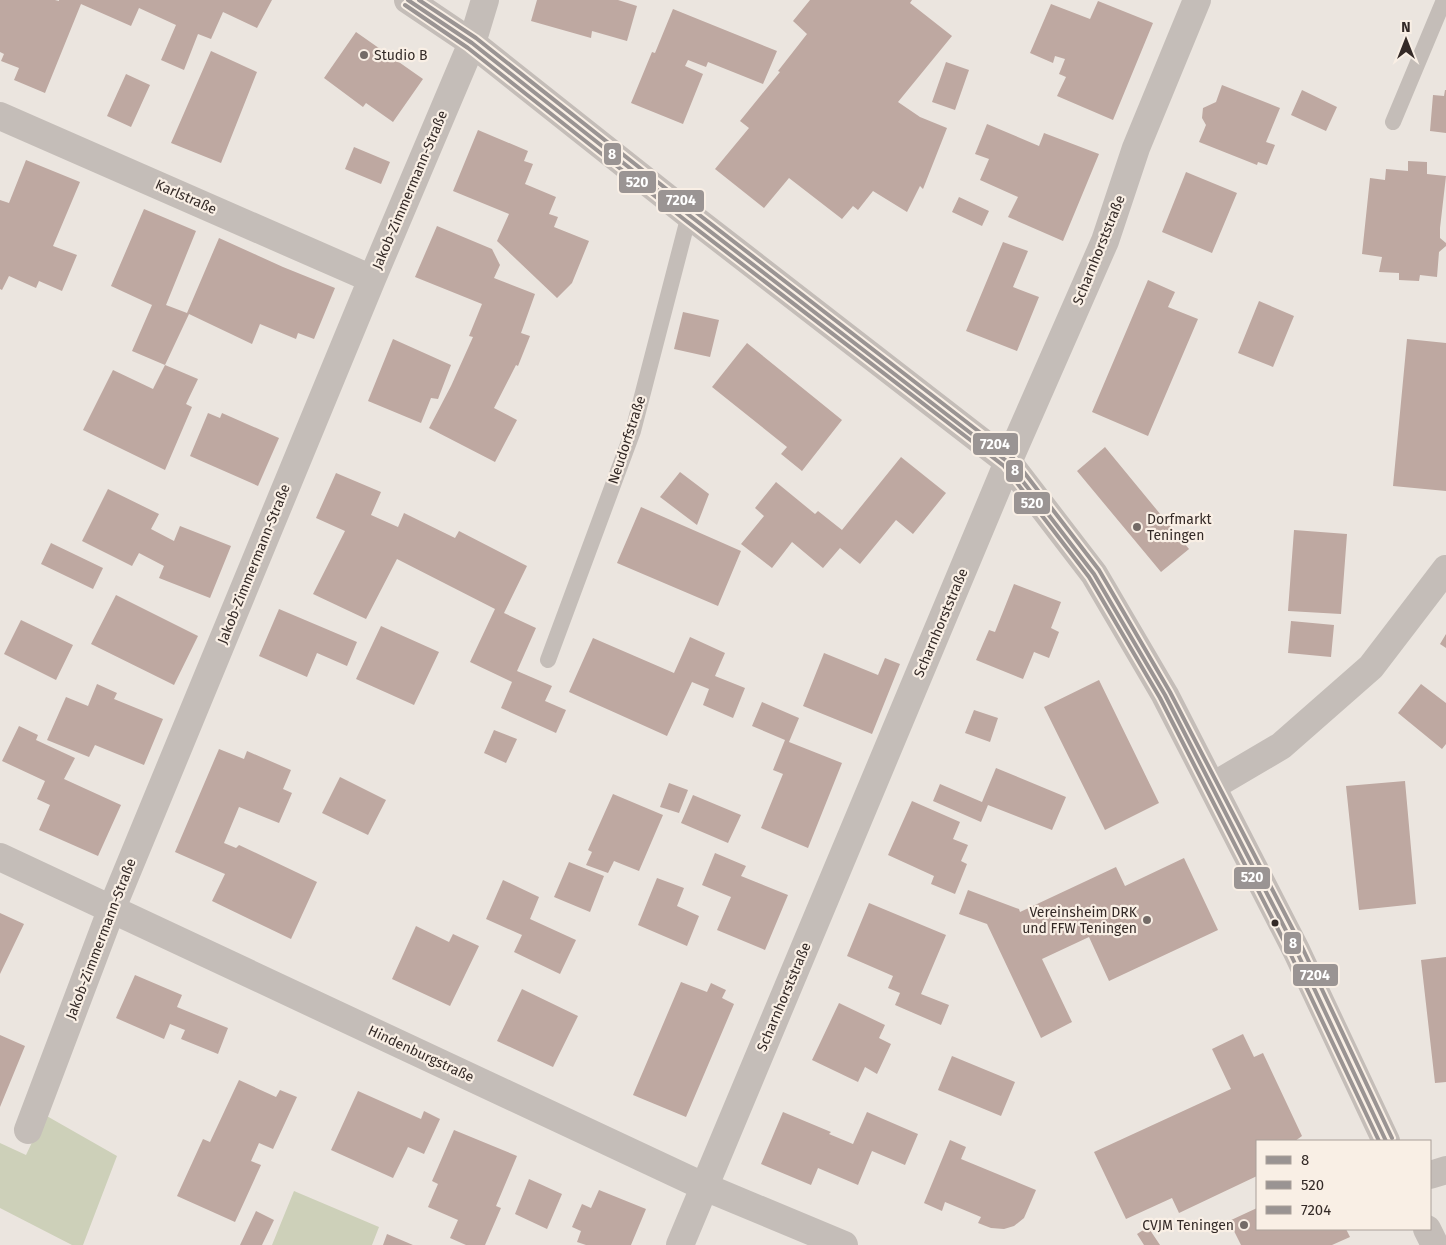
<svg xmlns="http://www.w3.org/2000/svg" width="1446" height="1245" font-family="'Fira Sans',sans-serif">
<rect width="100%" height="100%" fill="#ebe5df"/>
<path fill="#cdd0b9" d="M45 1115 117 1156 83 1245H72L0 1208V1143L26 1155Z
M294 1191 379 1227 372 1245H272Z"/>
<path fill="#bea8a1" d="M0 0H55L59 1V0H272L257 28 223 12 211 39 198 34 184 70 161 60 176 25 139 8 131 26 81 4 45 93 14 80 19 68 1 61 4 54 0 52Z
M537 0H618L637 6 627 41 592 31 591 38 531 21Z
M810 0H912L910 3 952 36 898 102 920 117 947 128 923 189 920 186 907 212 873 191 858 210 853 206 842 219 789 178 764 208 715 169 749 128 740 121 780 72 778 71 807 34 793 21Z
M1098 1 1153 23 1113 120 1057 96 1066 77 1059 74 1065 59 1055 56 1053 63 1030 53 1051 4 1090 19Z
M673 9 777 51 763 84 708 62 706 67 688 60 685 66 703 74 683 124 631 103 652 52 655 53Z
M356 32 423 79 393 122 366 103 363 107 324 78Z
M211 51 257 72 221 163 171 143Z
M946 62 969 70 955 110 932 102Z
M126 74 150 85 131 127 107 116Z
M1222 85 1280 108 1266 142 1275 145 1267 165 1258 162 1257 165 1199 142 1206 125 1202 118 1203 108 1216 102Z
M1302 90 1337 107 1326 131 1291 115Z
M1445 90H1446V133L1430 131 1433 95 1444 96Z
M987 124 1039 146 1044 133 1099 154 1063 241 1008 217 1018 197 980 180 989 159 975 154Z
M478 130 528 151 524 161 533 164 525 184 556 197 549 214 558 217 554 227 589 241 572 283 557 298 497 241 509 214 453 191Z
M354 147 390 162 381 184 345 169Z
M26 160 80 182 53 246 77 255 62 291 39 281 36 288 9 276 2 290 0 289V200L9 203Z
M1408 161 1427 162V174L1446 176 1440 228V238L1446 243V246L1439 252 1437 277 1420 275 1419 281 1399 280V273L1379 272 1382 257 1362 254 1370 178 1385 180 1386 169 1408 171Z
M1186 172 1237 193 1212 253 1162 232Z
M959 197 989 211 982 226 952 212Z
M144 209 196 231 166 305 187 313 219 238 283 267 335 288 314 339 298 333 296 339 260 324 252 344 189 314 165 365 132 351 152 305 111 286Z
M437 226 492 249 500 265 494 278 535 294 521 333 530 336 518 366 516 365 494 408 517 420 495 462 429 428 451 386 473 337 469 336 482 304 415 277Z
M1003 242 1028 251 1013 287 1039 297 1017 351 966 331Z
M1148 280 1175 292 1168 307 1198 319 1148 436 1092 412Z
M1259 301 1294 316 1273 367 1238 353Z
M683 312 719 320 710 357 674 349Z
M393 339 451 365 438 399 431 398 421 423 368 401Z
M1407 339 1446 343V491L1393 486Z
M747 343 842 420 802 471 781 454 787 447 712 387Z
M165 365 198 379 186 404 192 407 165 470 83 430 113 370 153 389Z
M208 413 220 418 222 413 279 438 258 486 190 456Z
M1105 447 1189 549 1161 572 1077 471Z
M901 457 946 493 913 534 896 520 860 564 840 548 823 568 792 542 772 568 741 544 764 516 755 508 776 482 815 514 818 511 842 530Z
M680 472 709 494 697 525 660 497Z
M336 473 381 492 371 515 398 527 404 513 455 538 459 531 527 566 504 613 536 628 517 671 552 686 545 701 566 710 556 733 501 708 512 682 470 662 495 609 397 559 366 619 313 594 345 531 316 518Z
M108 489 159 514 151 529 174 541 180 526 231 546 210 598 159 578 164 566 139 553 132 566 82 541Z
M641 507 741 551 718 606 617 563Z
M1294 530 1347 534 1341 614 1288 611Z
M51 543 103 568 93 589 41 564Z
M1014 584 1061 602 1051 628 1059 632 1049 658 1034 652 1023 679 976 660 989 630 995 632Z
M116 595 198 636 174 685 91 644Z
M279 609 357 642 347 666 317 653 307 677 259 656Z
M21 620 73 645 56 680 4 654Z
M1291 621 1334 625 1331 657 1288 653Z
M381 626 439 652 414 705 356 679Z
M1446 634V648L1440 644Z
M690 637 725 653 715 676 745 688 733 718 703 705 709 689 692 682 667 736 569 692 593 638 674 673Z
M824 653 878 675 885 658 900 664 872 734 803 706Z
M1099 680 1159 803 1105 830 1044 707Z
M97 684 117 693 114 699 163 719 144 765 95 745 89 757 47 740 66 697 88 706Z
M1421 684 1446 703V744L1442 749 1398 713Z
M762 702 799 718 789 742 842 763 808 848 761 828 783 774 773 770 785 740 752 726Z
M974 710 998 718 990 742 965 733Z
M19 726 38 735 36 740 75 758 64 779 121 805 98 856 39 830 50 805 37 799 45 781 2 761Z
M494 730 517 739 506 763 484 753Z
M219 749 244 759 247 751 291 770 283 789 292 793 279 823 239 807 224 843 236 848 239 845 317 882 291 939 212 901 225 874 175 852Z
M996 768 1066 797 1052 830 988 805 981 822 933 801 940 784 982 802Z
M340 777 386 800 368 835 322 813Z
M1405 781 1416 904 1359 910 1346 786Z
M669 783 688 790 679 813 660 807Z
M613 794 663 815 639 871 614 861 608 873 586 865 592 852 588 850Z
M693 795 741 815 728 843 681 823Z
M912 801 960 822 953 839 968 845 961 861 967 864 955 894 931 884 934 876 888 855Z
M715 853 746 866 741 876 788 895 765 950 717 930 731 897 702 885Z
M1184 858 1218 930 1109 981 1089 937 1042 959 1072 1022 1041 1038 987 924 959 914 968 890 1019 909 1020 912 1116 867 1125 886Z
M569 862 604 876 590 912 554 897Z
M657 878 684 888 677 906 699 916 687 946 638 925Z
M503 880 539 897 530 919 576 940 560 974 514 952 522 935 486 919Z
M869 903 946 935 921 994 949 1005 941 1025 895 1005 900 993 888 988 893 976 847 956Z
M0 913 24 924 0 974Z
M416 926 449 942 453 934 479 946 450 1006 392 979Z
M1446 957V1082L1435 1083 1421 960Z
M135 975 182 995 177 1007 228 1028 218 1054 181 1039 185 1030 170 1024 164 1039 116 1018Z
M681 982 707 992 711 983 726 990 722 998 734 1004 686 1117 633 1095Z
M522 989 578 1016 553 1067 497 1041Z
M839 1003 885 1025 879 1038 891 1044 877 1074 865 1067 858 1082 812 1060Z
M1243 1034 1254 1057 1263 1053 1302 1136 1295 1141H1257V1176L1179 1213 1172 1198 1126 1219 1094 1152 1231 1089 1212 1049Z
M0 1035 25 1046 0 1107Z
M952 1056 1015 1082 1001 1116 938 1090Z
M239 1080 276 1097 280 1090 297 1097 273 1149 259 1143 251 1161 261 1165 235 1222 177 1196 203 1139 210 1142Z
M358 1091 421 1119 424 1111 440 1119 424 1154 408 1147 393 1178 331 1150Z
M783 1112 831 1132 829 1134 853 1144 867 1112 918 1134 905 1165 872 1151 858 1185 818 1168 811 1185 761 1164Z
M454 1130 517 1156 496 1206 501 1208 485 1245H466L450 1238 458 1220 428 1207 438 1184 432 1181Z
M950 1140 966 1147 961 1159 1036 1190 1024 1218 1014 1226 1004 1229 991 1228 978 1223 981 1217 945 1202 942 1211 924 1203Z
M529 1179 562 1194 547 1229 515 1214Z
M599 1190 646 1209 631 1245H586L577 1242 581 1231 572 1227 582 1204 591 1208Z
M1257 1208V1229H1346L1350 1237 1332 1245H1241L1229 1221Z
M256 1211 274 1220 262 1245H240Z
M1148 1227 1160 1245H1144L1137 1234Z
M387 1234 413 1245H383Z"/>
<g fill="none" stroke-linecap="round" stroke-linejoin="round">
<path stroke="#c4bdb8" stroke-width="16" d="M1393 122 1444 0
M548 660 633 431 689 215"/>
<path stroke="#c4bdb8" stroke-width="28" d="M408 0 472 43 689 215 1008 462 1094 574 1165 695 1296 950 1386 1141
M0 116 372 279
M1213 786 1281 746 1371 667 1446 569
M0 857 705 1187 844 1245
M28 1130 112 908 372 279 472 43 485 0
M1430 1175 1446 1170
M1427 1229 1435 1245
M680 1245 1008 462 1105 241 1136 148 1197 0"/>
<g stroke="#f9efe5" stroke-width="8">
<path id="bus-1" d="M408 0 472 43 689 215 1008 462 1094 574 1165 695 1296 950 1386 1141"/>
</g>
<g stroke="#f9efe5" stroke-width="8">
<path id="bus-2" d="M405 5 468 48 685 220 1004 466 1089 577 1160 698 1290 953 1379 1141"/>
</g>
<g stroke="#f9efe5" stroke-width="8">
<path id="bus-3" d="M419 0 476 38 693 210 1013 458 1099 570 1170 692 1302 947 1392 1138"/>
</g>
<use href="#bus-1" stroke="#9a9493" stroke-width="4"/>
<use href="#bus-2" stroke="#9a9493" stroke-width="4"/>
<use href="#bus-3" stroke="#9a9493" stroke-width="4"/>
</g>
<g fill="#746b67" stroke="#f9efe5" stroke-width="2">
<circle cx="364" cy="55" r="5"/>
<circle cx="1137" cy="527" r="5"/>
<circle cx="1147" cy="920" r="5"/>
<circle cx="1244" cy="1225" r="5"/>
</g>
<circle fill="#342a27" stroke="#f9efe5" stroke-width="2" cx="1275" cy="923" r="4.5"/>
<g text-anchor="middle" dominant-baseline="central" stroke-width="4.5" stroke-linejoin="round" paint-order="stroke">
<g font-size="14" fill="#342a27" stroke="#f9efe5" text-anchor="start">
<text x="374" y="55">Studio B</text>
<text x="1147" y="519">Dorfmarkt<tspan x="1147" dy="16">Teningen</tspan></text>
<text x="1137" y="912" text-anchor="end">Vereinsheim DRK<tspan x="1137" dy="16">und FFW Teningen</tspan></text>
<text x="1234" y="1225" text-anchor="end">CVJM Teningen</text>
</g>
<g font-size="14" fill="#342a27" stroke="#f9efe5">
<text transform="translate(410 190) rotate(-67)">Jakob-Zimmermann-Straße</text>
<text transform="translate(186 197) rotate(24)">Karlstraße</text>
<text transform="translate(1099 250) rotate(-68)">Scharnhorststraße</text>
<text transform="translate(627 440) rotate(-72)">Neudorfstraße</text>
<text transform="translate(254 564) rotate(-68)">Jakob-Zimmermann-Straße</text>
<text transform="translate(941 623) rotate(-67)">Scharnhorststraße</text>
<text transform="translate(101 939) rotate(-69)">Jakob-Zimmermann-Straße</text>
<text transform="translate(784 997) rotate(-67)">Scharnhorststraße</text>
<text transform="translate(421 1054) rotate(25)">Hindenburgstraße</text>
</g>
</g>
<g stroke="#f9efe5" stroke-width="2">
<rect x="603" y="142" width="19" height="24" rx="5" fill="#9a9493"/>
<rect x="618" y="170" width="39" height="24" rx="5" fill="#9a9493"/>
<rect x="657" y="189" width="48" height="24" rx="5" fill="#9a9493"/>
<rect x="972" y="432" width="47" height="24" rx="5" fill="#9a9493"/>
<rect x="1005" y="459" width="19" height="24" rx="5" fill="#9a9493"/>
<rect x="1013" y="491" width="38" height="24" rx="5" fill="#9a9493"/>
<rect x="1233" y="866" width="38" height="24" rx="5" fill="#9a9493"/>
<rect x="1283" y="931" width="19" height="24" rx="5" fill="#9a9493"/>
<rect x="1292" y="963" width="47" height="24" rx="5" fill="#9a9493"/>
</g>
<g font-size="14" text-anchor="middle" font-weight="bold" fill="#fff">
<text x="612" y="159">8</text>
<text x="637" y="187">520</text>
<text x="681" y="205">7204</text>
<text x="995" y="449">7204</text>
<text x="1015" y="475">8</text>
<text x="1032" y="508">520</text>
<text x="1252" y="882">520</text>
<text x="1293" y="948">8</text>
<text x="1315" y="980">7204</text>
</g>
<rect x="1256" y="1140" width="175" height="90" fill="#f9efe5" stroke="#aaa099"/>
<rect x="1266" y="1156" width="25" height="8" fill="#9a9493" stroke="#aaa099"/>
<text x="1301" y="1165" font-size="15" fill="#342a27">8</text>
<rect x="1266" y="1181" width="25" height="8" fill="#9a9493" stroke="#aaa099"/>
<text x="1301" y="1190" font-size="15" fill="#342a27">520</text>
<rect x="1266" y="1206" width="25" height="8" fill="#9a9493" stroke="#aaa099"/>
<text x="1301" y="1215" font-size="15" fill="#342a27">7204</text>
<g transform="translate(1406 40)" stroke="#f9efe5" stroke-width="4" paint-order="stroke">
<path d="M0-4L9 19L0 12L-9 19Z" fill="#342a27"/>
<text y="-8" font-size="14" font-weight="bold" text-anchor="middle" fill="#342a27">N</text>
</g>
</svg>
